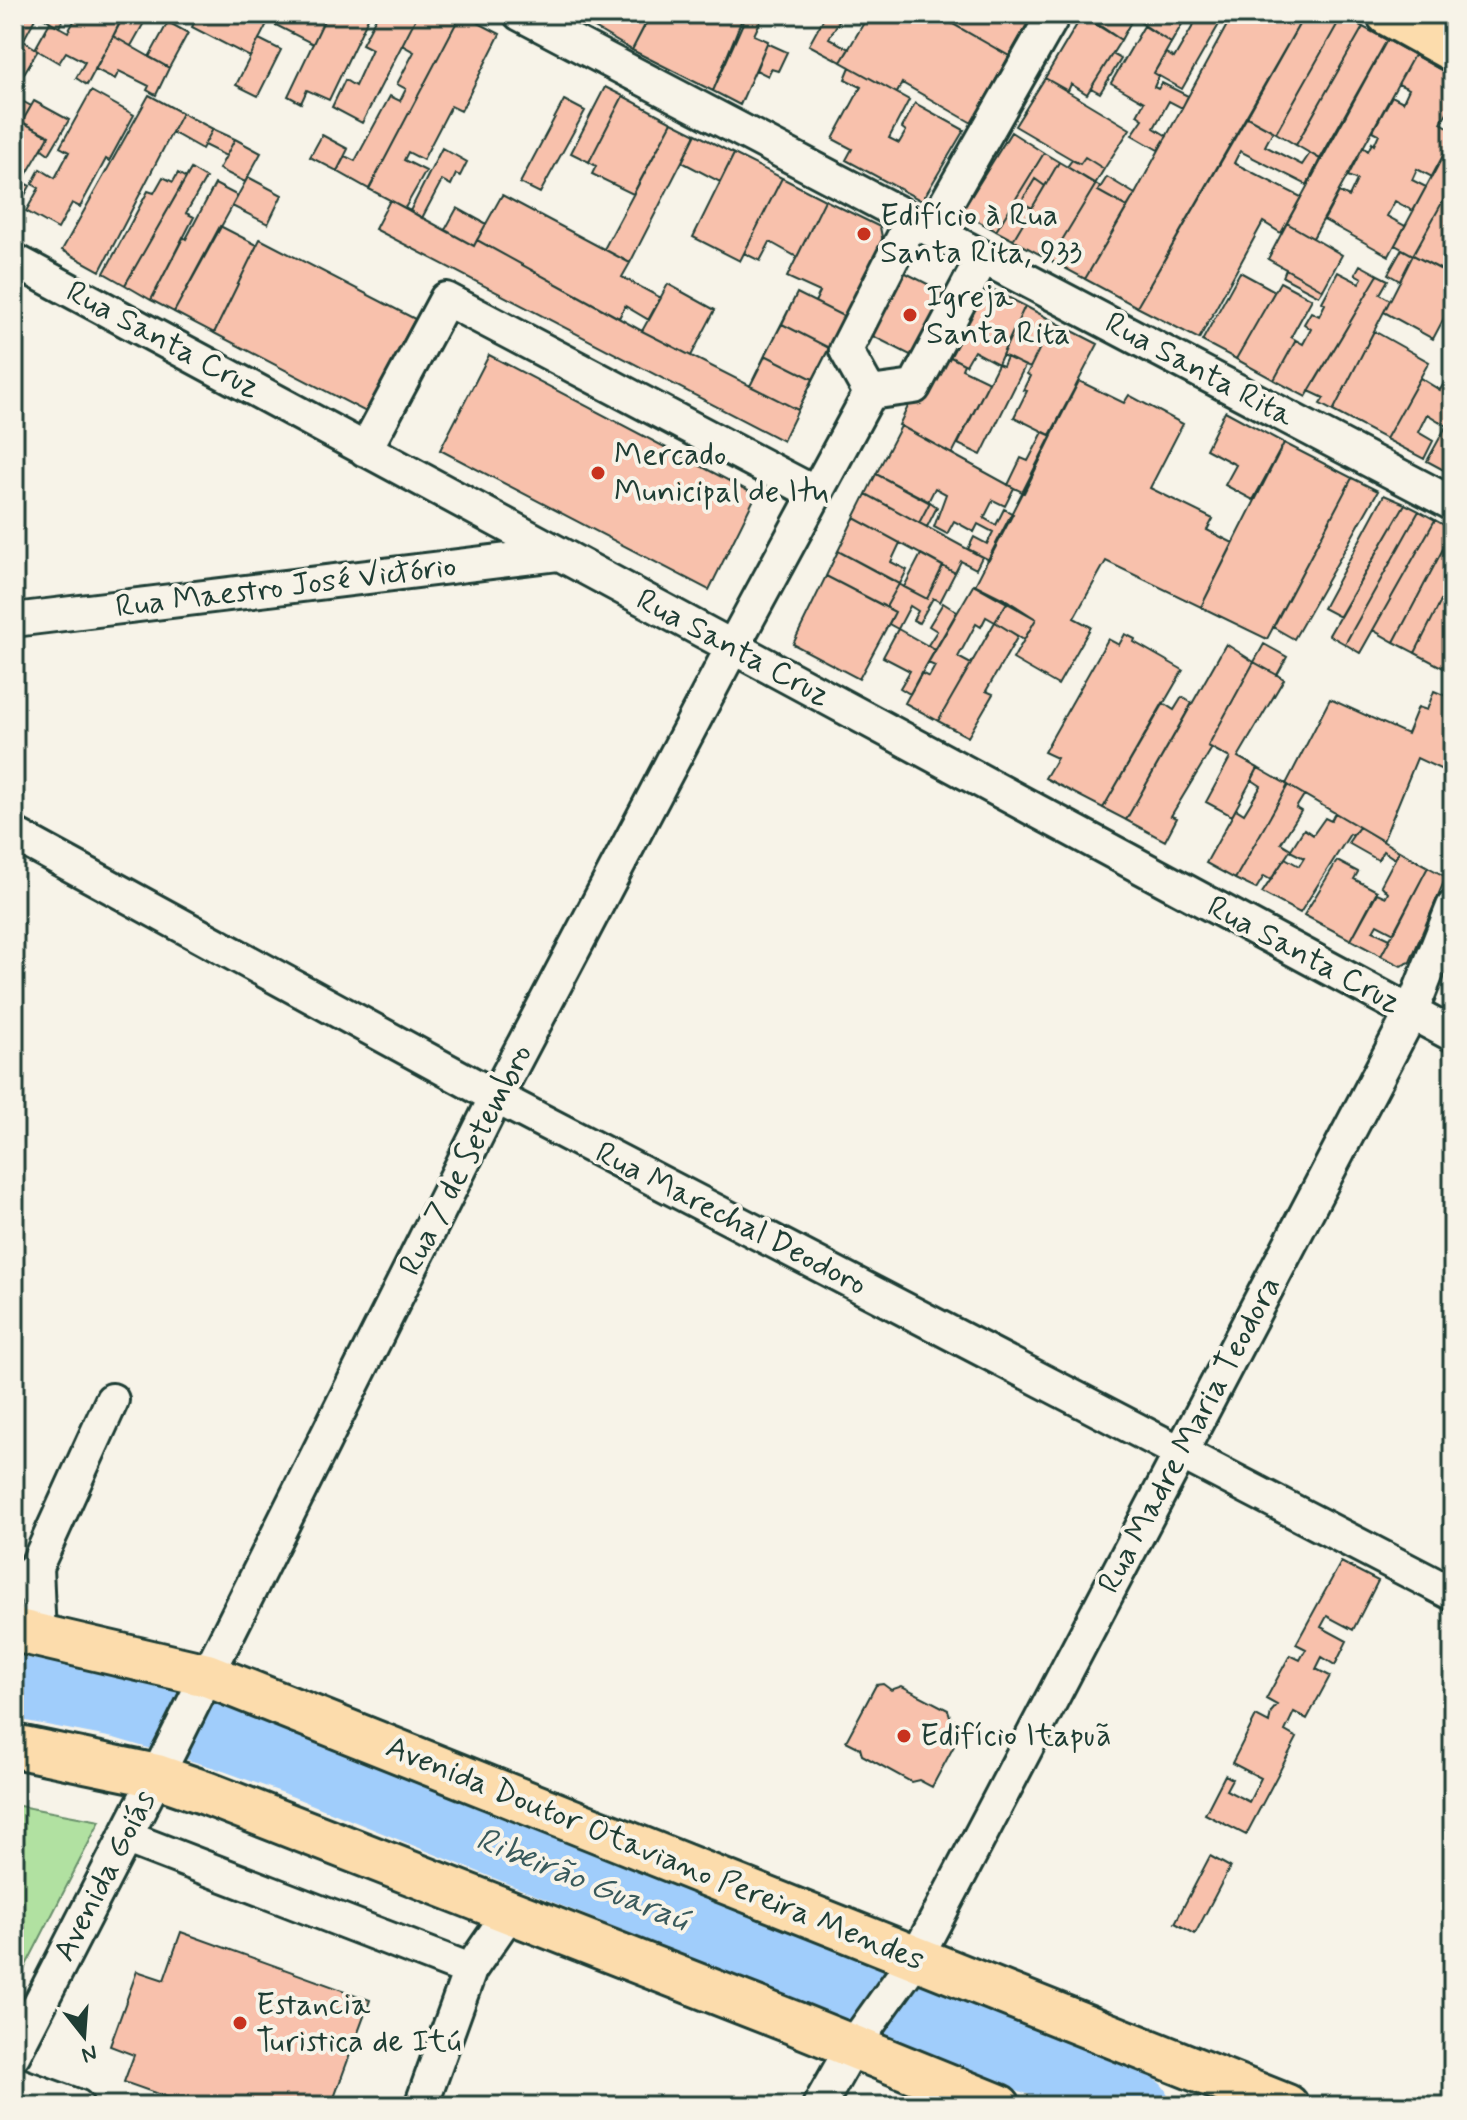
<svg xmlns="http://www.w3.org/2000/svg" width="1467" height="2120" font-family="Mynerve,sans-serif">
<rect width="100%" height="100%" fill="#f7f3e8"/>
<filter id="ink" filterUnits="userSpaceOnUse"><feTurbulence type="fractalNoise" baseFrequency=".0125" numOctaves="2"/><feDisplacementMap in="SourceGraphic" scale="16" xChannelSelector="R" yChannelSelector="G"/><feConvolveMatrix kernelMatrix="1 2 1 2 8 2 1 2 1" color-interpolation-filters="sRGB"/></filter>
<g filter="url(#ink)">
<path fill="#b1e1a1" stroke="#688f6a" stroke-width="2" d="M14 1805 100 1821 14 1989Z"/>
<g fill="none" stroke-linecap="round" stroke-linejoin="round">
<path stroke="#a0cdfb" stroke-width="62" d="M14 1687 122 1708 223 1738 297 1765 1139 2106"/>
</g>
<path fill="#f8c1ac" stroke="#1f3d34" stroke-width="2" d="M14 14 37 15 23 41 14 36Z
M38 14H66L59 27Z
M78 14H125L87 85 76 78 85 62 66 52 59 63 35 49 50 22 68 32Z
M124 14H132L145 21 131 46 113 36Z
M198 14H272L250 57 192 27Z
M272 14H327L313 44 268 21Z
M327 14H370L329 100 307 90 301 103 288 96Z
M378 14H418L362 123 332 107 345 80 355 86 372 49 362 44Z
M418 14H461L369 189 337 171 345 156 355 161 390 96 400 101 406 89 397 84 414 52 402 45Z
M461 14 500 34 461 111 451 106 423 160 408 152 404 160 426 171 405 208 369 189Z
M571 14H651L632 50Z
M658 14H744L713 91 632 50 649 17 654 20Z
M747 14H764L754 35 768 41 740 105 713 91Z
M826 14 839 21 829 38 849 49 841 62 809 45Z
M869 14H935L1009 56 972 123 902 83 897 93 841 62Z
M936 14H1027L1031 17 1009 56Z
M1083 14H1126L1133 18 1121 40Z
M1128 14H1188L1171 43Z
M1200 14H1225L1182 89 1154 73 1166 53 1174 58Z
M1233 14H1305L1137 307 1085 279 1135 194Z
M1305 14 1342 16 1276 133 1247 117Z
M1082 16 1121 40 1087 94 1071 84 1068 91 1045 78Z
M1342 16 1363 27 1296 145 1276 133Z
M168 22 188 33 169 68 149 57Z
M1144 26 1171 43 1154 73 1159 76 1154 87 1158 89 1162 83 1188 96 1182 108 1169 101 1154 128 1167 136 1158 150 1132 135 1143 119 1137 115 1144 102 1111 83Z
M1363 27 1387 40 1320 159 1296 145Z
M113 36 169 68 156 95 147 90 149 86 119 71 115 79 95 69Z
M19 38 38 50 17 85 14 83V47Z
M259 39 281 50 258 96 236 85Z
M1387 40 1414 55 1313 238 1287 223Z
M767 43 787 52 778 71 771 69 768 76 756 70Z
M1112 54 1121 59 1100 93 1091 88Z
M1414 55 1453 77V112L1449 109 1441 123 1453 130V137L1432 177 1417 169 1412 180 1426 187 1413 211 1395 201 1387 216 1405 226 1389 256 1324 220 1339 192 1349 197 1357 180 1348 176 1363 147 1368 151 1372 143 1374 145 1379 134 1373 131 1392 96 1403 102 1409 89 1398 84Z
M850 67 909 100 889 138 899 143 906 131 902 128 915 103 964 130 922 201 846 160 852 149 833 139 861 87 845 79Z
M1045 78 1130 129 1104 169 1085 157 1080 164 1015 126Z
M605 87 623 96 589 162 571 153Z
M91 91 134 115 109 161 106 159 80 207 72 203 58 229 26 211 39 188 32 184 40 169 55 178 69 152 60 147Z
M149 95 182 113 100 271 62 250Z
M623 96 672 122 633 194 592 174 596 166 589 162Z
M564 100 585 111 540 193 520 183Z
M22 101 31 106 14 136V115Z
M34 101 69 120 49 154 42 149 49 136 22 122Z
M182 113 213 129 202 149 172 132Z
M1247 117 1273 131 1265 146 1302 165 1310 153 1320 159 1307 185 1240 151 1234 163 1301 197 1281 233 1263 222 1199 339 1137 307Z
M22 122 49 136 22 182 30 186 14 215V136Z
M672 122 696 134 630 263 604 249Z
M213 129 235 139 226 156 204 145Z
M1011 132 1044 153 996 231 967 215 964 208Z
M696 134 734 154 720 182 682 162Z
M322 135 348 149 337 171 310 157Z
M1453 137V183L1413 255 1395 245Z
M235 139 261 153 245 182 219 169Z
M442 148 467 162 460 176 456 174 451 185 442 180 422 218 410 211Z
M1044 153 1059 162 1045 186 1035 179 1021 202 1032 208 1013 240 996 231Z
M734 154 782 178 740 261 693 237Z
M1085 157 1104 169 1095 184 1067 167 1072 160 1080 164Z
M1059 162 1096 184 1050 260 1013 240Z
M191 169 206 178 186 213 194 217 151 300 125 285Z
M178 173 186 178 125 285 104 273 148 191 154 193 163 177 173 182Z
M248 177 282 195 268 224 232 206Z
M1107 177 1135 194 1127 207 1098 191Z
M782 178 825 200 797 257 770 242 760 261 744 253Z
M1035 179 1045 186 1032 208 1021 202Z
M1453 183V250L1442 270 1413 255Z
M215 184 238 196 174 312 151 300 183 237 186 239Z
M1096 184 1100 187 1098 191 1127 207 1085 279 1050 260Z
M502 195 630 263 622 277 661 298 649 320 625 306 619 318 477 240Z
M390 200 474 246 477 240 642 331 798 410 783 441 375 229Z
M825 200 880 227 883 242 845 317 815 302 820 292 787 277Z
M457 208 486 224 474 246 445 230Z
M1287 223 1342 255 1323 290 1268 259Z
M220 226 257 245 214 333 174 312Z
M260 239 415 319 366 412 214 333Z
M1402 249 1413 255 1400 281 1388 274Z
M1413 255 1453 276V301L1433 339 1384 312Z
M1360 265 1378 275 1306 397 1274 380 1296 340 1303 344 1311 329 1304 324 1311 312 1319 316 1325 304 1322 302 1338 272 1359 283 1362 278 1355 274Z
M1286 269 1323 290 1319 296 1283 277Z
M900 270 953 297 920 360 867 333Z
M1240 272 1275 291 1236 359 1202 341Z
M1378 275 1388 280 1380 294 1390 300 1333 411 1320 404 1324 398 1309 391Z
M1280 282 1312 299 1291 337 1296 340 1274 380 1236 359Z
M668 284 715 310 691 356 642 331Z
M986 286 1025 306 998 364 974 351 966 365 941 352 975 289Z
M797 293 845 317 829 348 782 324Z
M797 293 845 317 798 410 750 386Z
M1025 306 1053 321 1030 368 1002 355Z
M1053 321 1098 344 1050 435 1014 417 1027 391 1023 390 1030 376 1027 374Z
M782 324 829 348 813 379 765 355Z
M1374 331 1429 362 1386 439 1333 411Z
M939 351 964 364 962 369 989 382 952 454 899 425 929 363Z
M489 355 756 495 709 590 440 450Z
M765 355 813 379 798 410 750 386Z
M1007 357 1025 366 981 455 958 444 998 364 1003 366Z
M1453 367V414L1447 426 1427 414 1418 432 1433 441 1424 459 1386 439 1420 378 1440 390Z
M1079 381 1124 403 1129 395 1183 424 1150 488 1213 519 1207 530 1233 543 1201 607 1106 561 1074 618 1091 627 1058 685 1013 659 1036 619 975 585Z
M1225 411 1284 443 1253 500 1225 485 1236 465 1206 449Z
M1453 414V475L1427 461Z
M901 426 1014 488 1005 506 993 500 984 518 996 525 1004 509 1013 514 989 560 968 549 974 537 987 544 993 532 978 524 974 532 954 521 947 534 934 527 946 494 935 488 928 502 876 474Z
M1043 432 1052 436 1024 493 1008 485 1021 458 1028 461Z
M1284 443 1352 478 1267 639 1201 607Z
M876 474 930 502 919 523 866 494Z
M1352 478 1378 491 1294 639 1273 627Z
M866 494 982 557 976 569 961 561 955 573 854 518Z
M1384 495 1405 504 1340 617 1323 608Z
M930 502 937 507 927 527 919 523Z
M1405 504 1419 511 1345 644 1329 635Z
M1419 511 1435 520 1360 653 1345 644Z
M854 518 900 543 891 562 907 570 900 584 838 551Z
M1435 520 1453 530 1394 642 1373 630Z
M1453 530V577L1415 653 1394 642Z
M838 551 899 584 886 607 826 576Z
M921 554 943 566 927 599 904 587Z
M943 566 955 573 940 602 933 598 919 623 913 620 918 611 910 606 898 629 889 624 895 612 886 607 899 584 927 599Z
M826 576 895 612 859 679 793 644Z
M1453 577V648L1449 656 1453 658V673L1415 653Z
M974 584 1008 601 995 622 986 617 981 627 976 624 958 657 971 664 938 721 905 703 921 673 929 677 935 666 928 663Z
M1008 601 1036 619 1024 640 995 622Z
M943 603 957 612 935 650 928 645 937 631 929 626Z
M995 622 1018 636 986 691 993 694 968 737 938 721Z
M898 629 935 650 910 694 900 688 910 671 883 657Z
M1125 634 1135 639 1134 642 1183 670 1103 808 1045 778 1057 758 1044 752 1108 639 1119 645Z
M1226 644 1254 662 1208 746 1212 748 1171 816 1177 818 1165 841 1126 820Z
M1264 644 1287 657 1277 675 1254 662Z
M1254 662 1284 679 1238 757 1258 768 1232 816 1206 802 1230 758 1208 746Z
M1434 691 1453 699V775L1417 758 1383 841 1286 784 1330 699 1407 734 1418 707 1427 710Z
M1182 697 1192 703 1126 820 1103 808 1163 703 1174 710Z
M1258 768 1288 785 1235 879 1206 863 1236 809 1244 814 1261 786 1252 780Z
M1288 785 1304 795 1296 808 1301 811 1281 843 1291 849 1271 880 1264 876 1256 889 1235 879Z
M1335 813 1359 827 1353 835 1350 834 1300 913 1262 893 1285 858 1299 866 1304 858 1290 851 1304 829 1313 835 1325 818 1331 821Z
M1359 827 1399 851 1395 859 1383 851 1378 860 1348 843Z
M1399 851 1428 867 1394 933 1377 924 1373 931 1390 939 1381 956 1351 940 1377 893 1386 897 1388 893 1381 885Z
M1337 861 1358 872 1354 879 1377 891 1351 940 1304 915Z
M1428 867 1446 877 1410 962 1401 966 1381 956Z
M1341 1562 1378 1581 1353 1630 1327 1616 1321 1627 1347 1641 1335 1665 1322 1657 1316 1669 1330 1676 1307 1719 1294 1712 1285 1731 1297 1738 1246 1835 1205 1814 1225 1775 1232 1779 1226 1790 1249 1802 1261 1778 1232 1763 1256 1716 1269 1723 1271 1712 1277 1705 1266 1699 1290 1655 1300 1660 1306 1649 1296 1644Z
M883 1684 891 1690 902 1686 948 1710 951 1719 961 1724 962 1731 932 1787 919 1780 911 1782 862 1755 860 1748 846 1741 876 1685Z
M1210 1856 1230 1867 1195 1934 1175 1923Z
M181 1932 370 2000 331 2106H192L124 2082 134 2055 110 2046 137 1971 164 1980Z"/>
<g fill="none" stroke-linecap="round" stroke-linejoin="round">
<g stroke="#1f3d34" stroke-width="38">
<path id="minor" d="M520 14 1453 504
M931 230 1054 14
M14 260 1453 1035
M870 393 914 387 983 257
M365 450 446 299 815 493
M14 620 558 554
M14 834 496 1097 1453 1594
M36 1567 39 1636
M14 1586 36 1567 112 1400
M125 1837 470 1970
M14 2054 172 1746 496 1097 732 648 870 393 846 350 912 220
M14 2083 77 2106
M421 2106 470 1970 510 1912
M819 2106 853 2046 916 1958 934 1924 1411 1013 1453 907"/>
</g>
<g stroke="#1f3d34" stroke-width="48">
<path id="major" d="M1388 14 1453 50
M14 1630 207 1675 1287 2106
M14 1746 157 1776 206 1793 797 2024 999 2106"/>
</g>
<use href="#minor" stroke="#f7f3e8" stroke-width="32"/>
<use href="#major" stroke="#fcdcac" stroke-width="42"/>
</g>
</g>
<g fill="#c8321e" stroke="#f7f3e8" stroke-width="3">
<circle cx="864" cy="234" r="8"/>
<circle cx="910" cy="315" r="8"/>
<circle cx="598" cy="473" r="8"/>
<circle cx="904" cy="1736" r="8"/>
<circle cx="240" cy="2023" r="8"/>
</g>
<g text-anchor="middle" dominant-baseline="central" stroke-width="8" stroke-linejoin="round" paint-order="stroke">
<g font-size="32" fill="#1f3d34" stroke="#f7f3e8" text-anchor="start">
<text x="880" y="216">Edifício à Rua<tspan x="880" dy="37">Santa Rita, 933</tspan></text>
<text x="926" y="297">Igreja<tspan x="926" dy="37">Santa Rita</tspan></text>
<text x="614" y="455">Mercado<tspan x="614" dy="37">Municipal de Itu</tspan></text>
<text x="920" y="1736">Edifício Itapuã</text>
<text x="256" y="2005">Estancia<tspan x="256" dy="37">Turistica de Itú</tspan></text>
</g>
<g font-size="32" fill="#1f3d34" stroke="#f7f3e8">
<text transform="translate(163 340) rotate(28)">Rua Santa Cruz</text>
<text transform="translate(1199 370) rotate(28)">Rua Santa Rita</text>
<text transform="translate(286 587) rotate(-7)">Rua Maestro José Victório</text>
<text transform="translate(733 648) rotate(28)">Rua Santa Cruz</text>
<text transform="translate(1304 955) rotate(28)">Rua Santa Cruz</text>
<text transform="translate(466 1160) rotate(-63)">Rua 7 de Setembro</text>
<text transform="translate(731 1219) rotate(27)">Rua Marechal Deodoro</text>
<text transform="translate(1190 1435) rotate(-62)">Rua Madre Maria Teodora</text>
<text transform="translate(655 1854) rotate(22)">Avenida Doutor Otaviano Pereira Mendes</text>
<text transform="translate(105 1876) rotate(-63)">Avenida Goiás</text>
</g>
<g font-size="34" font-style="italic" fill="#395a5c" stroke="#f7f3e8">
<text transform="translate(582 1880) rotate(22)">Ribeirão Guaraú</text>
</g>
</g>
<rect width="1467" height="2120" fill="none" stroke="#f7f3e8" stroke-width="48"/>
<rect x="24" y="24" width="1419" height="2072" fill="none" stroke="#1f3d34" stroke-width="3" filter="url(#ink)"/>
<g transform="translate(84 2036) rotate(163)" stroke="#f7f3e8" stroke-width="6" paint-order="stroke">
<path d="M0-6L14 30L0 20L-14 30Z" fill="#1f3d34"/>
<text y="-12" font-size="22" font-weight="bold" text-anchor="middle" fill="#1f3d34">N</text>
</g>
</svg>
